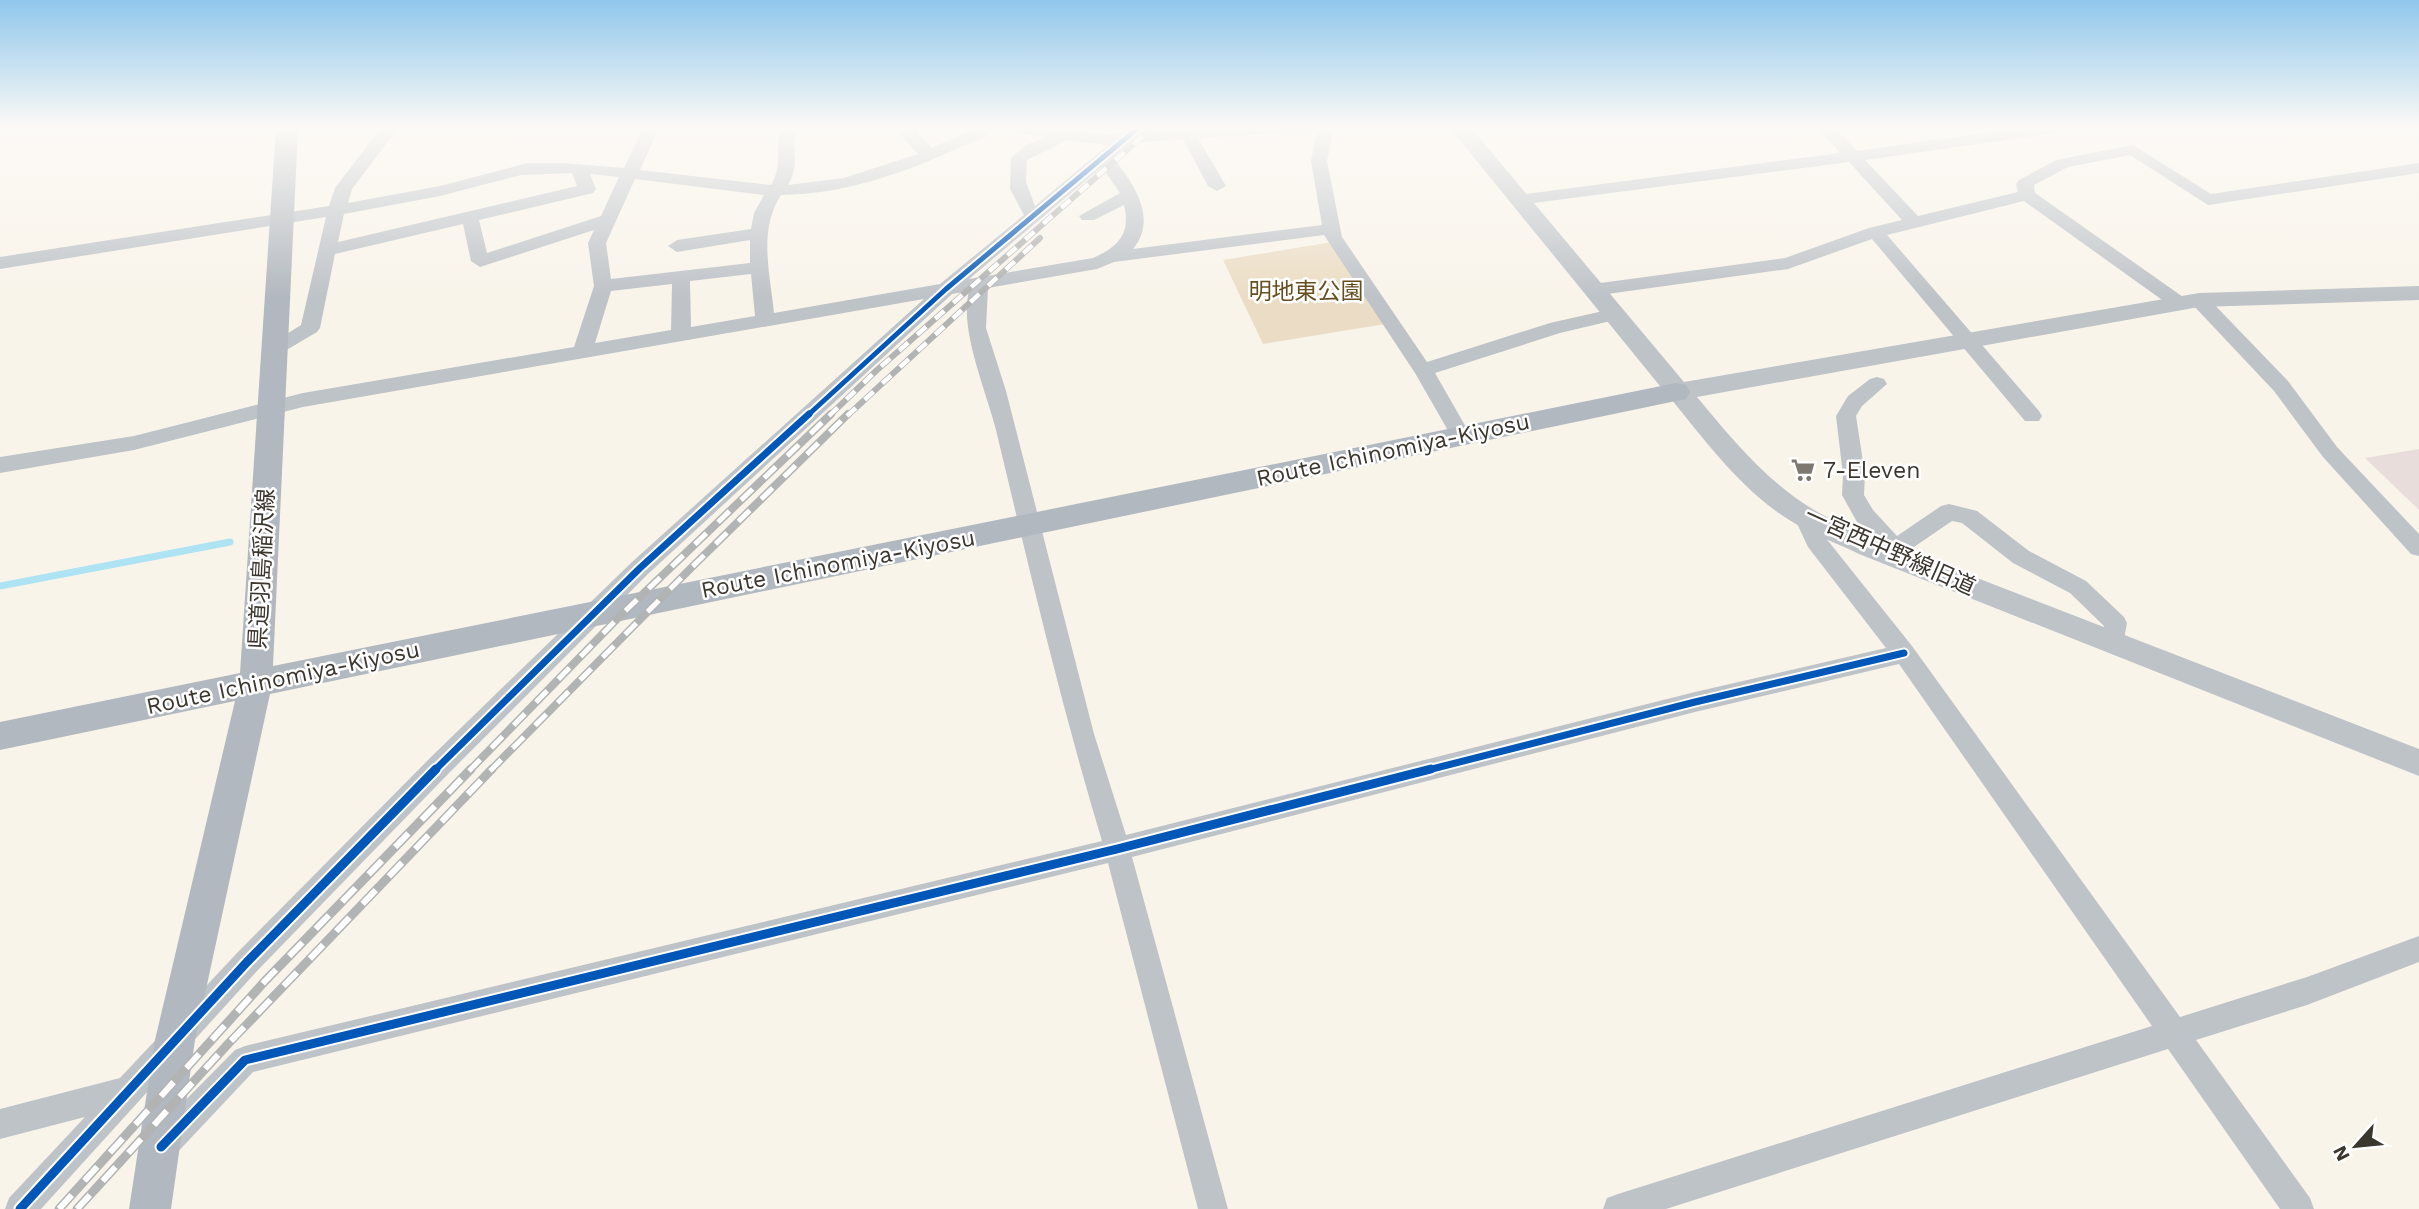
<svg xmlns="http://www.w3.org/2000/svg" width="2419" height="1209" font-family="'Work Sans','Noto Sans JP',sans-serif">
<rect width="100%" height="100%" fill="#f9f4ea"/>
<path fill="#ebddc5" d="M1332 242 1386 324 1263 344 1223 260Z"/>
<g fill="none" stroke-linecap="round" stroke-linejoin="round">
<path stroke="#ade3f2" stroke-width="7" d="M0 586 230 542"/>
</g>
<path fill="#e9dddc" d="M2419 449V510L2365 458Z"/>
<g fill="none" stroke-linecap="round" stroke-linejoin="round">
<path fill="#bec3c8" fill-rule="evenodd" d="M381 128H398L352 189 348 203 440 186 528 163H563L624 168 643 128H659L640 170 771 185C784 163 774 149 781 128H797C790 149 801 163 788 185L844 178 918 154 900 134 898 131 900 128H922L917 133 932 148 975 128H996C987 138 970 143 958 148 902 174 844 194 781 195 758 230 770 273 774 313L940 284 1024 215 1010 189 1011 158 1026 145 1046 137 1015 133 1007 128H1053L1106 135 1121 134 1128 128H1146L1143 132 1194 128H1334L1327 161 1342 237 1427 362 1550 323 1612 309 1619 311 1621 315 1619 319 1560 333 1435 373 1471 436 1468 441 1461 443 1454 441 1415 373 1324 235 1114 262 1097 269 988 288 986 328 1006 391 1094 734 1126 835 1695 692 1886 648 1808 547 1794 517 1797 511 1805 509 1813 511 1825 537 1912 646 2180 1017 2307 977 2419 936V962L2307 1005 2196 1040 2310 1198 2314 1209H2280L2168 1049 1666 1209H1603L1607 1198 1618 1194 2152 1026 1899 664 1695 712 1132 857 1228 1209H1198L1108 863 253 1072 173 1157 162 1161 151 1157 147 1146 151 1135 235 1050 245 1046 1102 841C1061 705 1029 568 996 430 986 390 959 330 969 291L952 294 648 574 450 772 257 971 41 1209H5L9 1198 85 1117 0 1139V1109L120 1078 237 953 432 756 632 562 924 299 303 407 134 450 0 473V457L134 436 303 393 574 347 594 286 588 243 594 230 480 267 471 261 463 224 335 254 320 328 317 332 273 358 266 357 263 352 266 347 301 325 326 217 0 269V257L329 206 335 188ZM1317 131 1311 161 1322 225 1133 249C1158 219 1134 183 1113 158L1130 143 1183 139 1208 186 1217 191 1226 186 1198 138ZM1067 140 1108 145 1035 206 1026 182 1027 160ZM1102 167 1120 193 1079 216 1082 220H1094L1124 205C1131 234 1118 247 1093 258L969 279ZM572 173 577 186 338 242 344 214 440 196 521 175ZM590 174 619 177 601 216 487 253 479 220 593 193 596 189ZM635 179 764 195 754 213 751 229 677 240 668 246 677 252 750 240V263L611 279 606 243ZM751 274 755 316 691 327 690 281ZM672 284 671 330 595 343 611 291Z
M1818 128H1835L1857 151 2019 128H2063L2055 133 1865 160 1918 216 2018 192 2016 184 2019 180 2056 160 2133 145 2211 194 2419 163V173L2208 205 2130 155 2068 167 2034 185 2035 193 2186 299 2188 303 2186 307H2172L2024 201 1887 235 2039 411 2042 416 2039 421H2025L1872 239 1788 269 1593 296 1584 290 1593 284 1785 258 1869 228 1902 220 1849 162 1519 205 1510 200 1519 195 1840 153Z
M2199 294 2206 296 2288 381 2337 447 2419 534V556L2411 554 2323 457 2274 391 2192 304 2190 300Z
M1877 377 1884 379 1887 384 1862 406 1856 416 1865 475 1864 495 1873 510 1897 536 1941 506 1949 504 1977 511 2029 551 2086 581 2124 617 2127 623 2122 650 2114 652 2106 650 2102 643 2104 626 2070 593 2013 563 1962 523 1952 521 1895 560 1887 562 1879 560 1876 554 1877 542 1857 522 1842 495 1843 475 1836 416 1848 396 1870 379Z"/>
<path fill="#bec3c8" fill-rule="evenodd" d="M1450 128H1471L1684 382 2199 293 2419 286V300L2199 307 1697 397C1731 438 1767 482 1814 510 1834 522 1857 530 1879 540L2419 749V776L1859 554C1839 544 1816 536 1796 524 1745 495 1708 444 1671 399L1667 398 1664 391Z"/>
<path fill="#b2b8bf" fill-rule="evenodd" d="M276 128H298L273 666 1676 383 1686 385 1690 392 1686 399 1676 401 270 694 195 1040 171 1209H129L155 1040 235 701 0 750V722L240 673Z"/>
<g stroke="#b2b3b3" stroke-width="6">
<path id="rail-far2" d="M829 416 877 370 1152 128
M847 416 1040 238"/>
</g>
<g stroke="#b2b3b3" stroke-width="8">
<path id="rail-far1" d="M469 771 620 616 831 414
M490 771 690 569 848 414"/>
</g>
<g stroke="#b2b3b3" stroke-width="9">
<path id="rail" d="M59 1209 265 981 471 769
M77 1209 228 1044 492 769"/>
</g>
<use href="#rail-far2" stroke="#fff" stroke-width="4.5" stroke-dasharray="12" stroke-linecap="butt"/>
<use href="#rail-far1" stroke="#fff" stroke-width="5" stroke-dasharray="16" stroke-linecap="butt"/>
<use href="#rail" stroke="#fff" stroke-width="6" stroke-dasharray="19" stroke-linecap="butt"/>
<g stroke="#fff" stroke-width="9">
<path id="cycleway-far2" d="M807 416 946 289 1138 128"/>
</g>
<g stroke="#fff" stroke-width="11">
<path id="cycleway-far1" d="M434 771 640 568 809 414
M1424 771 1695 702 1904 653"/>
</g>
<g stroke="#fff" stroke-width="13">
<path id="cycleway" d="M161 1147 245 1060 1117 849 1431 769
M20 1209 247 962 436 769"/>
</g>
<use href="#cycleway-far2" stroke="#0057b8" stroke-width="5"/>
<use href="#cycleway-far1" stroke="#0057b8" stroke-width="7"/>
<use href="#cycleway" stroke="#0057b8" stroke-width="9"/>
</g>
<linearGradient id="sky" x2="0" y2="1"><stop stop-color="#90c7ec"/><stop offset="0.43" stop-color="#fcfaf6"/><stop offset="1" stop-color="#fcfaf6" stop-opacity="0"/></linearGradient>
<rect width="2419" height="297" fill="url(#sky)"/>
<defs>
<g id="supermarket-bare" transform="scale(1.89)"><path d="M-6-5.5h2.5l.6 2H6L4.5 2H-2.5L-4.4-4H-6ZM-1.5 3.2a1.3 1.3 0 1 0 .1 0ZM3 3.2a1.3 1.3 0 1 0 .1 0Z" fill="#7e7970" stroke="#fff" stroke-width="2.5" paint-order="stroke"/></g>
</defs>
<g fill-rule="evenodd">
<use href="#supermarket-bare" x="1803" y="470"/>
</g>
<g text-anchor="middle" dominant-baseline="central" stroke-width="5" stroke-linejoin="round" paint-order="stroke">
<g font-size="23" fill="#654f20" stroke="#fff">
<text x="1306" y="291">明地東公園</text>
</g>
<g font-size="23" fill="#3b372e" stroke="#fff">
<text transform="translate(1393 450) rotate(-12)">Route Ichinomiya-Kiyosu</text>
<text transform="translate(1890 551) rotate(24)">一宮西中野線旧道</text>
<text transform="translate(838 564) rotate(-11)">Route Ichinomiya-Kiyosu</text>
<text transform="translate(262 569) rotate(-87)">県道羽島稲沢線</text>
<text transform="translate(283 678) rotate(-12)">Route Ichinomiya-Kiyosu</text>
</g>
<g font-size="23" fill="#3b372e" stroke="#fff" text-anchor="start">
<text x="1823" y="470">7-Eleven</text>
</g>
</g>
<g transform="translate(2356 1146) rotate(243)" stroke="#ffffff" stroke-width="5" paint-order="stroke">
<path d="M0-5L12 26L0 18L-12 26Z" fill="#3b372e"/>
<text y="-10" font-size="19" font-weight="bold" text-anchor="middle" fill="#3b372e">N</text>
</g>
</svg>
